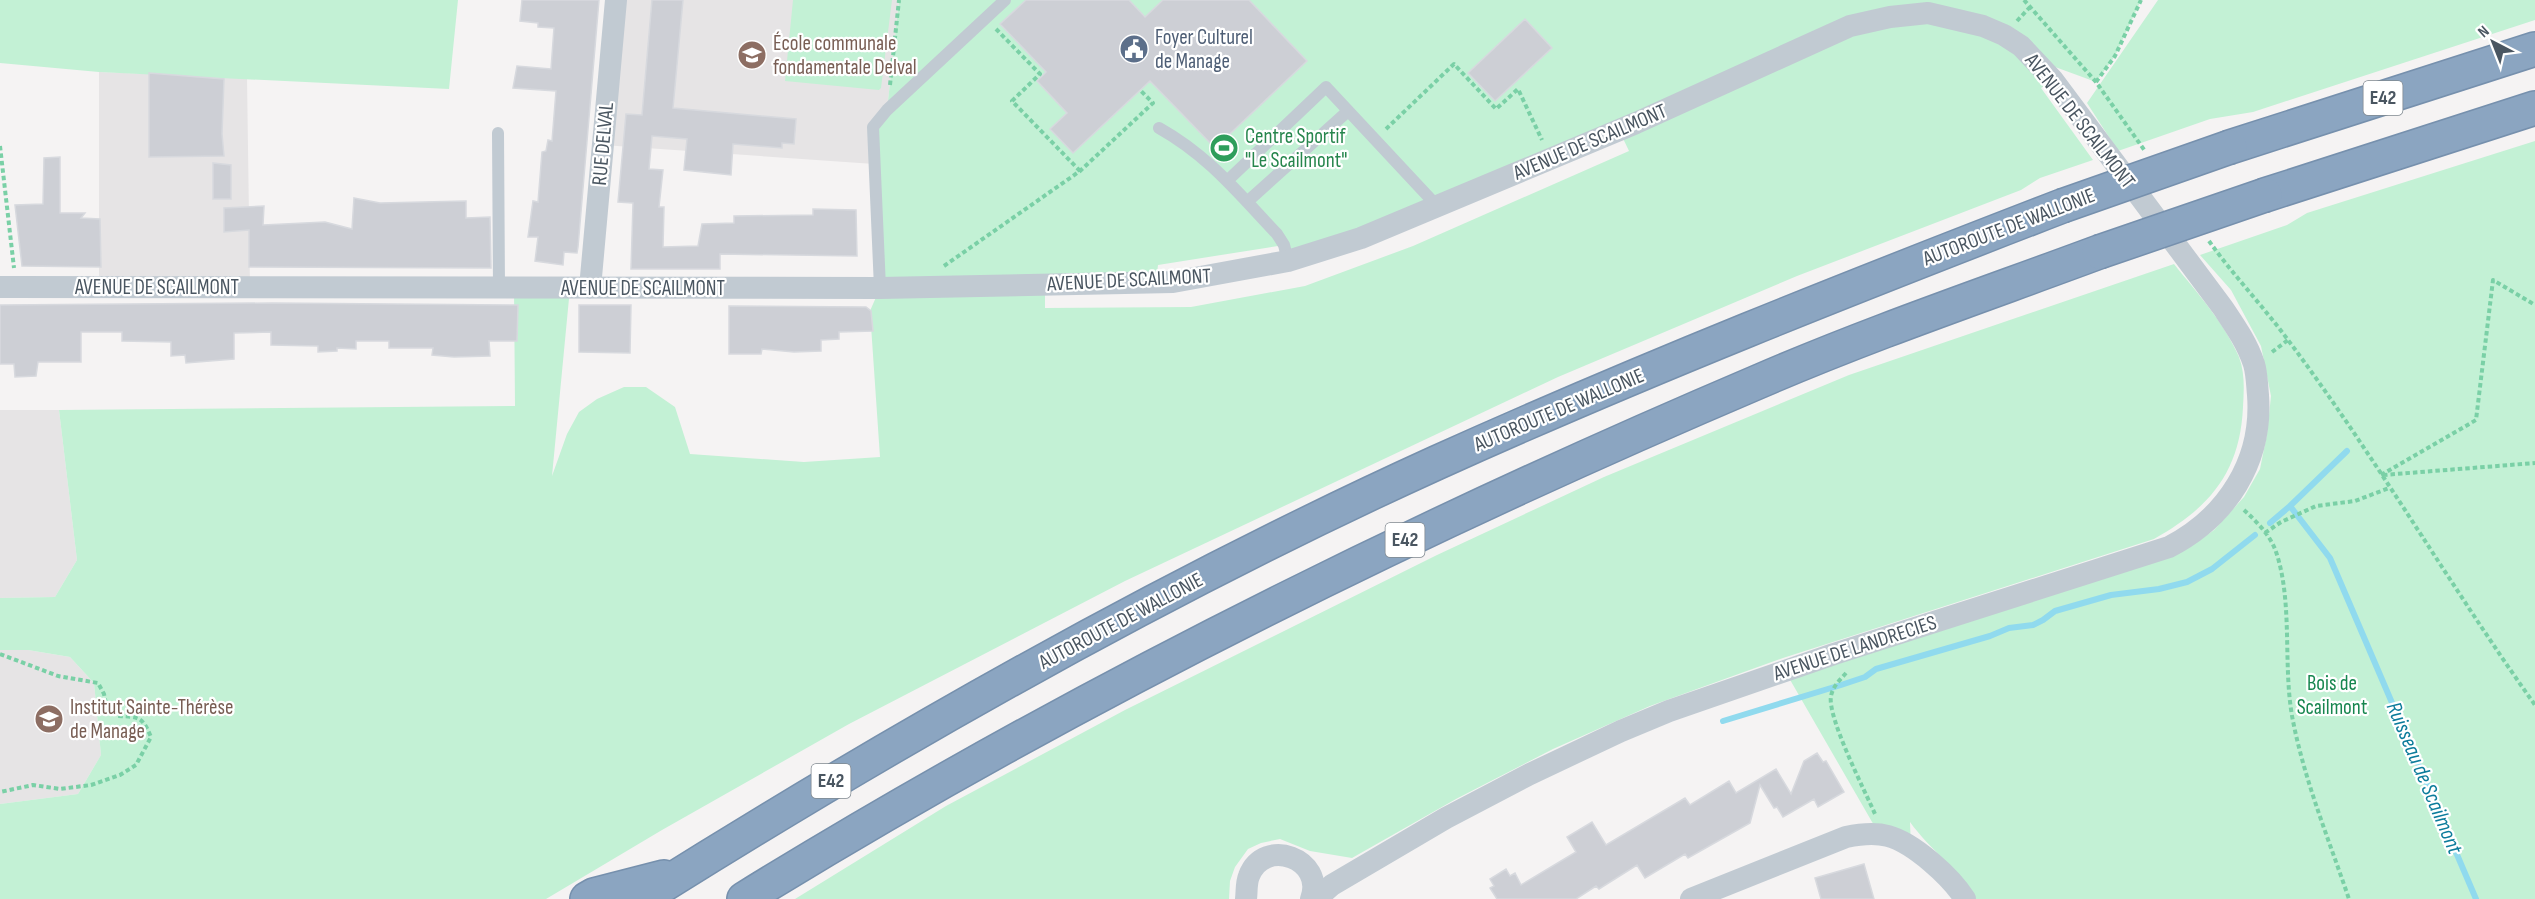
<svg xmlns="http://www.w3.org/2000/svg" width="2535" height="899" font-family="'Sofia Sans Condensed',sans-serif">
<rect width="100%" height="100%" fill="#f5f3f3"/>
<path fill="#e6e4e5" d="M616 0H899L887 110 874 164 603 145Z
M99 72 247 78 250 287H99Z
M0 410H59L77 560 55 597 0 598Z
M0 650H28L70 657 94 683 101 755 78 794 0 804Z"/>
<path fill="#c3f1d5" fill-rule="evenodd" d="M0 0H458L449 89 99 72 0 63Z
M793 0H892L881 88 879 90 785 81Z
M899 0H2141L2115 56 2096 82 2036 60 2053 80 2041 88 2093 160 2040 178 2021 190 1797 276 1558 377 1125 581 849 724 662 830 546 899H0V804L78 794 101 755 94 683 70 657 28 650H0V598L55 597 77 560 59 410 515 406 514 288H570L552 476 567 434 579 412 597 399 624 387H646L675 407 690 454 804 462 880 457 870 311 880 288 873 138 887 110ZM1619 130 1629 151 1413 246 1305 286 1191 307 1045 308V285L1156 282 1158 265 1284 245 1288 261Z
M2158 0H2535V20L2253 112 2210 119 2118 151 2087 103Z
M2535 141V899H1976C1959 869 1930 850 1910 822L1911 848 1879 834 1785 671 2190 547 2214 530 2244 497 2260 469 2267 434 2271 396 2261 346 2231 290 2200 255 2287 225 2307 213Z
M2174 264C2197 293 2224 322 2239 357 2245 373 2244 390 2243 407 2240 473 2209 508 2154 539L1783 658 1650 706 1553 749 1456 799 1352 858 1310 851 1280 839 1261 843 1248 849 1235 867 1230 881 1229 899H795L946 806 1125 710 1437 555 1604 477 1849 375Z"/>
<g fill="none" stroke-linecap="round" stroke-linejoin="round">
<path stroke="#90daee" stroke-width="6" d="M2347 451 2290 506 2330 558 2476 899
M2270 523 2290 506
M1723 721 1841 685 1865 677 1876 669 1990 636 2009 628 2033 625 2043 620 2055 611 2111 595 2159 589 2187 582 2212 569 2255 535"/>
</g>
<path fill="#cdcfd5" stroke="#d7d9de" stroke-width="1.5" d="M522 0H599L578 247 577 253 564 252 563 265 535 261 538 237H528L533 201 538 202 542 152 546 151 548 140 552 141 556 91 513 88 517 66 551 69 554 28 538 27V23L520 21Z
M652 0H683L673 108 796 119 794 144 782 143V148L733 144 731 175 684 170 687 139 652 136 649 169 663 170 659 207H664L663 247 698 246 702 224 734 223V216L813 215V209L856 210 857 256 720 254V269H631L633 203 618 202 626 114 642 115Z
M1026 0H1129L1145 17 1163 0H1249L1307 61 1215 148 1150 81 1073 153 1050 129 1067 113 1037 81 1046 72 1000 24Z
M1525 19 1552 48 1495 101 1468 73Z
M149 73 224 79 222 134 224 156 149 157Z
M60 157V213H85L81 218 100 219 101 267 22 266 15 205 43 204 44 158Z
M213 163 231 165V199H213Z
M354 198 380 203 466 201V218L490 217 491 268 249 267V230L224 232V208L264 206 263 225 325 222 352 229Z
M272 303 518 305 517 341H489L490 356 454 357 432 355 433 348H389V341H356V349L337 348V351L318 352V346L271 345V332L234 333V359L186 363 185 355 171 356V342L122 341V332H81V362H38L36 376 15 377 14 364H0V305Z
M579 305H631L630 353 579 352Z
M729 306 866 307 871 311 873 331 839 332V339L821 340V351L794 352 762 349 761 354H729Z
M1817 753 1823 762 1826 761 1844 792 1818 807 1814 799 1783 817 1777 807 1774 808 1760 785 1750 823 1688 858 1685 854 1645 878 1637 865 1599 889 1596 886 1576 899H1497L1490 888 1494 886 1490 879 1506 869 1510 876 1515 873 1521 885 1576 852 1567 837 1592 822 1606 845 1685 798 1690 805 1729 781 1736 793 1776 769 1791 794 1804 761Z
M1864 864 1874 899H1821L1815 878Z"/>
<g fill="none" stroke-linecap="round" stroke-linejoin="round">
<g stroke="#7690ad" stroke-width="36">
<path id="motorway" d="M2230 147 2535 49
M2265 195 2535 108
M587 899 594 895 664 877
M641 899C897 738 1161 588 1436 463 1642 370 1852 287 2062 206
M744 899C1068 699 1410 530 1760 381 1871 333 1986 294 2099 252"/>
</g>
<path stroke="#7ad0a6" stroke-width="4" stroke-dasharray="4.5 3" stroke-linecap="butt" d="M2024 0 2096 82 2145 151
M2017 21 2030 7
M996 29 1040 74 1012 101 1080 171
M2096 82 2115 56 2141 0
M890 85 899 0
M1386 129 1454 64 1496 109 1518 89 1542 140
M0 146 14 268
M2209 241C2233 275 2263 306 2288 340 2376 457 2450 586 2535 705
M944 266 1080 171 1153 103 1140 90
M2272 352 2288 340
M2381 475 2476 420 2493 280 2535 305
M2383 475 2535 463
M2244 510C2256 521 2269 534 2275 549 2294 601 2282 667 2293 721 2305 782 2329 840 2349 899
M2265 533 2281 522 2316 506 2355 501 2389 488
M0 654 58 676 98 683 104 694 106 704 118 716C139 717 142 716 151 737L136 765 120 775 91 785 60 789 33 785 0 792
M1846 673C1840 680 1833 686 1831 696 1827 717 1865 791 1875 814"/>
<path stroke="#c1cad2" stroke-width="12" d="M1159 128C1209 156 1238 193 1277 234L1284 245 1288 261
M498 133 499 288
M1227 181 1326 87 1438 207
M1247 202 1348 111
M880 288 873 127 887 110 1005 0"/>
<path stroke="#c1cad2" stroke-width="22" d="M0 287 880 288 1173 282 1288 261 1361 238 1636 123 1850 26 1890 17 1928 13 1983 26 2004 35 2021 46 2053 80 2223 308C2235 326 2247 343 2254 364 2257 374 2257 385 2258 395 2263 461 2227 517 2169 547L1834 654 1669 711 1621 731 1530 774 1446 818 1332 885 1316 899
M590 288 616 0
M1246 899C1247 891 1246 883 1249 876 1264 836 1326 859 1311 899
M1691 899 1846 837C1860 834 1874 832 1888 836 1914 843 1951 877 1965 899"/>
<use href="#motorway" stroke="#8ba5c1" stroke-width="33"/>
<g stroke="#7690ad" stroke-width="36" stroke-linecap="butt">
<path id="motorway-bridge" d="M2062 206 2230 147
M2099 252 2265 195"/>
</g>
<use href="#motorway-bridge" stroke="#8ba5c1" stroke-width="33"/>
</g>
<defs>
<g id="civic-disc" transform="scale(1.5)"><circle r="9.5" fill="#5c6f8a" stroke="#fff"/><path d="M-.6-6.5H3V-4.5H.6V-3L4-1V1h2V6H-6V1h2V-1L-.6-3ZM-1.2 2.5V6h2.4V2.5Z" fill="#fff"/></g>
<g id="school-disc" transform="scale(1.5)"><circle r="9.5" fill="#8d6e63" stroke="#fff"/><path d="M0-5L7-2L0 1L-7-2ZM-4 1L0 2.5L4 1V4Q0 6-4 4Z" fill="#fff"/></g>
<g id="stadium-disc" transform="scale(1.5)"><circle r="9.5" fill="#2e9e5b" stroke="#fff"/><path d="M0-5a6.5 5 0 1 0 0 10a6.5 5 0 1 0 0-10ZM-3.5-1.8h7v3.6h-7Z" fill="#fff"/></g>
</defs>
<g fill-rule="evenodd">
<use href="#civic-disc" x="1134" y="49"/>
<use href="#school-disc" x="752" y="55"/>
<use href="#stadium-disc" x="1224" y="148"/>
<use href="#school-disc" x="49" y="719"/>
</g>
<g text-anchor="middle" dominant-baseline="central" stroke-width="4.5" stroke-linejoin="round" paint-order="stroke">
<g fill="#fff" stroke="#808990" stroke-width="1.5">
<rect x="2363.5" y="81" width="39" height="34" rx="4.5"/>
<rect x="1385.5" y="523" width="39" height="34" rx="4.5"/>
<rect x="811.5" y="764" width="39" height="34" rx="4.5"/>
</g>
<g font-size="20" font-weight="bold" fill="#4a5661">
<text x="2383" y="98">E42</text>
<text x="1405" y="540">E42</text>
<text x="831" y="781">E42</text>
</g>
<g font-size="21" fill="#4e5e75" stroke="#fff" text-anchor="start">
<text x="1155" y="37">Foyer Culturel<tspan x="1155" dy="24">de Manage</tspan></text>
</g>
<g font-size="21" fill="#785e54" stroke="#fff" text-anchor="start">
<text x="773" y="43">École communale<tspan x="773" dy="24">fondamentale Delval</tspan></text>
<text x="70" y="707">Institut Sainte-Thérèse<tspan x="70" dy="24">de Manage</tspan></text>
</g>
<g font-size="21" fill="#4a5661" stroke="#fff">
<text transform="translate(2080 121) rotate(52)">AVENUE DE SCAILMONT</text>
<text transform="translate(1590 142) rotate(-23)">AVENUE DE SCAILMONT</text>
<text transform="translate(603 144) rotate(-85)">RUE DELVAL</text>
<text transform="translate(2009 227) rotate(-21)">AUTOROUTE DE WALLONIE</text>
<text transform="translate(1129 280) rotate(-3)">AVENUE DE SCAILMONT</text>
<text x="157" y="287">AVENUE DE SCAILMONT</text>
<text x="643" y="288">AVENUE DE SCAILMONT</text>
<text transform="translate(1559 410) rotate(-23)">AUTOROUTE DE WALLONIE</text>
<text transform="translate(1121 621) rotate(-28)">AUTOROUTE DE WALLONIE</text>
<text transform="translate(1855 648) rotate(-18)">AVENUE DE LANDRECIES</text>
</g>
<g font-size="21" fill="#27864d" stroke="#fff" text-anchor="start">
<text x="1245" y="136">Centre Sportif<tspan x="1245" dy="24">"Le Scailmont"</tspan></text>
</g>
<g font-size="21" fill="#17864f" stroke="#fff">
<text x="2332" y="683">Bois de<tspan x="2332" dy="24">Scailmont</tspan></text>
</g>
<g font-size="22" font-style="italic" fill="#0c7c9b" stroke="#fff">
<text transform="translate(2424 778) rotate(67)">Ruisseau de Scailmont</text>
</g>
</g>
<g transform="translate(2493 42) rotate(318)" stroke="#ffffff" stroke-width="4.5" paint-order="stroke">
<path d="M0-4.5L10 22L0 15L-10 22Z" fill="#4a5661"/>
<text y="-9" font-size="16" font-weight="bold" text-anchor="middle" fill="#4a5661">N</text>
</g>
</svg>
